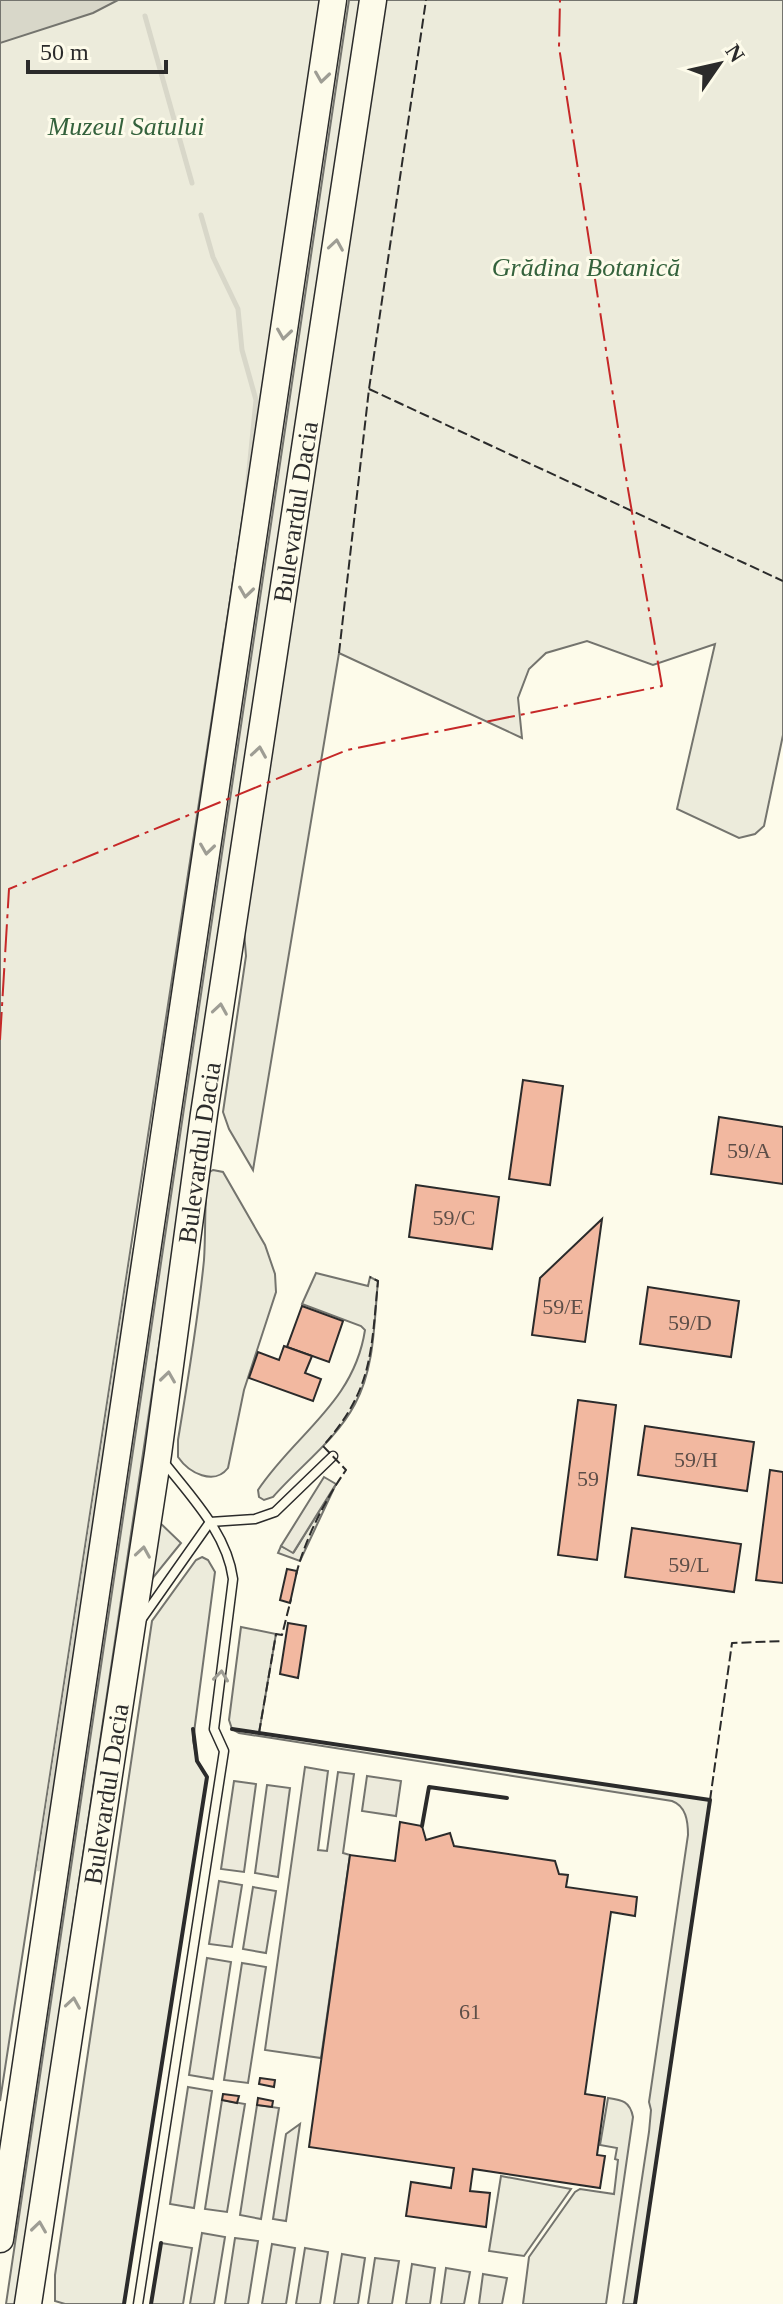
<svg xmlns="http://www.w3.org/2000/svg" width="783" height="2304" viewBox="0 0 783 2304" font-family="'Times New Roman',serif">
	<rect width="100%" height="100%" fill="#fdfbea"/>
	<g fill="#ecebdb" stroke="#74746e" stroke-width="2">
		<polygon points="0,0 322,0 0,2101"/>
		<polygon points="349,0 360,0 16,2304 6,2304"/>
		<polygon points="384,0 783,0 783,735 764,826 755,834 739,838 677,809 715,644 653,665 587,641 546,653 529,669 518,698 522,738 339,653 253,1170 229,1129 223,1112 246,956 244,931"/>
		<path d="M 213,1170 L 223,1172 L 265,1245 L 275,1274 L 276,1292 L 244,1390 L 228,1468 C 214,1486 189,1473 178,1457 L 178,1440 C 188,1380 198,1320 204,1260 C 206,1230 204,1202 208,1173 Z"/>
		<path d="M 316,1273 L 368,1286 L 370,1277 L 378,1281 C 374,1322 375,1367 355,1404 C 336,1440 300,1466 273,1497 L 264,1500 L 259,1497 L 258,1490 C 295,1434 354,1403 365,1330 L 361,1326 L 302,1304 Z"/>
		<polygon points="336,1484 300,1561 278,1553 281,1546 294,1552"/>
		<polygon points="156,1519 181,1543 152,1579"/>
		<polygon points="202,1557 208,1560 215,1572 193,1740 197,1761 207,1777 124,2304 65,2304 55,2301 55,2275 152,1621 196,1560"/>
		<path d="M 241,1627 L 276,1634 L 259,1733 L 710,1800 L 635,2304 L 623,2304 L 649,2132 L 651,2110 L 649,2102 L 688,1835 C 688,1821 686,1806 672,1801 L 239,1733 L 232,1729 L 229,1720 Z"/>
		<path d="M 608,2098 C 622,2100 630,2101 633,2117 L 606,2304 L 523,2304 L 529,2257 L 575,2192 L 580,2189 L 614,2194 L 618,2160 L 615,2159 L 617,2148 L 600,2145 Z"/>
		<polygon points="501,2176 571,2189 524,2256 489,2251"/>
	</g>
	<g fill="#eceadb" stroke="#74746e" stroke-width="2">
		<polygon points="324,1477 336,1484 293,1553 281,1546"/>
		<polygon points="305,1767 328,1771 318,1850 327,1851 338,1772 354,1774 343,1853 350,1855 321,2058 265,2050"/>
		<polygon points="367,1776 401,1781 396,1816 362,1811"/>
		<polygon points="234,1781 256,1784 244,1872 221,1869"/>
		<polygon points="267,1785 290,1788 278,1877 255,1873"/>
		<polygon points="219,1881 242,1885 232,1947 209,1944"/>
		<polygon points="253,1887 276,1891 266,1953 243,1949"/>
		<polygon points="207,1958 231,1962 213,2079 189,2075"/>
		<polygon points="242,1963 266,1967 248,2083 224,2080"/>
		<polygon points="188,2087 212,2091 194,2208 170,2204"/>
		<polygon points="222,2100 245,2104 227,2212 205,2209"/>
		<polygon points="257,2105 279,2108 261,2219 240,2215"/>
		<polygon points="300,2124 286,2221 273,2219 286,2134"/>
		<polygon points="202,2233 225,2237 214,2304 190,2304"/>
		<polygon points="235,2238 258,2241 248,2304 225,2304"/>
		<polygon points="161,2243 192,2248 183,2304 151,2304"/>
		<polygon points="272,2244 295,2248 286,2304 262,2304"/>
		<polygon points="305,2248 328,2252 320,2304 296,2304"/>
		<polygon points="342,2254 365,2258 358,2304 334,2304"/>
		<polygon points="375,2258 399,2261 392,2304 368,2304"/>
		<polygon points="412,2264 435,2268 430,2304 406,2304"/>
		<polygon points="446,2268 470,2272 464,2304 441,2304"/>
		<polygon points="483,2274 507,2278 502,2304 479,2304"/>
	</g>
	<polygon fill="#d8d7c9" stroke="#74746e" stroke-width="2" points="0,0 118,0 93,13 0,43"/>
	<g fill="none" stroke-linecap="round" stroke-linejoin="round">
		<g stroke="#d8d7c9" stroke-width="5">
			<polyline points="145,16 192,183"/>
			<polyline points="201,215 213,257 238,309 242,350 256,400 246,500"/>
			<polyline points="39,1869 134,1250"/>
		</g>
	</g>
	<g fill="#f2b8a0" stroke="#2b2b2b" stroke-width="2">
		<polygon points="523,1080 563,1086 550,1185 509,1179"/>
		<polygon points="719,1117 783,1127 783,1184 711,1174"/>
		<polygon points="416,1185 499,1197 492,1249 409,1237"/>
		<polygon points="602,1219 585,1342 532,1335 540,1278"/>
		<polygon points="648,1287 739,1301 731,1357 640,1344"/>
		<polygon points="302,1306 343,1321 329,1362 287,1347"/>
		<polygon points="284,1346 312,1356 305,1373 321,1379 313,1401 249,1378 258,1352 279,1360"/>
		<polygon points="578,1400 616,1405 597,1560 558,1555"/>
		<polygon points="645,1426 754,1442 747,1491 638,1475"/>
		<polygon points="770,1470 783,1472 783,1583 756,1580"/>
		<polygon points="632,1528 741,1544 734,1592 625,1577"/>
		<polygon points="287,1569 297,1571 290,1603 280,1600"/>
		<polygon points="288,1623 306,1626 298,1678 280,1674"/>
		<polygon points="400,1822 422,1826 426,1840 450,1833 454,1846 555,1861 559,1874 568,1875 566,1887 637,1897 635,1916 611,1912 585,2094 605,2097 597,2155 605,2156 600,2188 473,2169 470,2191 490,2193 486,2227 406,2216 411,2182 451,2188 454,2168 309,2147 350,1855 395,1861"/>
		<polygon points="260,2078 275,2080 274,2087 259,2084"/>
		<polygon points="223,2094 239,2096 237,2103 222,2100"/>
		<polygon points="258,2098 273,2101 272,2107 257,2105"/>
	</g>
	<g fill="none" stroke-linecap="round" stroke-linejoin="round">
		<defs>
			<g id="lane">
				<polyline points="210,1522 255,1519 275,1512 333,1456"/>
				<polyline points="141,1620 210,1522"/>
				<path d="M 138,2304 L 224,1751 L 214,1729 L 233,1579 C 227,1533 191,1497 163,1461"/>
			</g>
			<g id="primary">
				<polyline points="0,2239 333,0"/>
				<path id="s1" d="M 28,2304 L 158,1454 L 204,1114 L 373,0"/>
			</g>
		</defs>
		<use href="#lane" stroke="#2b2b2b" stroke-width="11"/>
		<use href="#primary" stroke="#2b2b2b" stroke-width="29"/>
		<use href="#lane" stroke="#fdfbea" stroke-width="8"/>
		<use href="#primary" stroke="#fdfbea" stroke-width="26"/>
		<g stroke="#2b2b2b" stroke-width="2" stroke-dasharray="10 4" stroke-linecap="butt">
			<polyline points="369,389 783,581"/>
			<polyline points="339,653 369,389 426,0"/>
			<path d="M 296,1575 C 305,1539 325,1500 346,1470 L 323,1446 C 373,1389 371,1353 378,1281 L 370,1277"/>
			<polyline points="259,1733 276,1634 282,1635 291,1599"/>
			<polyline points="710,1800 732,1643 783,1641"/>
		</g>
		<g stroke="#2b2b2b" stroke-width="4">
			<polyline points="232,1729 710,1800 635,2304"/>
			<polyline points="422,1826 429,1787 507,1798"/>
			<polyline points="124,2304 207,1777 197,1761 193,1729"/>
			<polyline points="151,2304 161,2243"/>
		</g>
		<polyline stroke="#c62828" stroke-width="2" stroke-dasharray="28 6 4 6" stroke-linecap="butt" points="0,1040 9,889 347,750 662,686 624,466 559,47 560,0"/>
	</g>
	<defs><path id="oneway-chevron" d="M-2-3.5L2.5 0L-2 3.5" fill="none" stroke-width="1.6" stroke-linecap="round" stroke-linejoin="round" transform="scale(2)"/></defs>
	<g stroke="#9e9d94">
		<use href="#oneway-chevron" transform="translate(322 77) rotate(98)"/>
		<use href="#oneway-chevron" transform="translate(336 245) rotate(-81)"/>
		<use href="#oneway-chevron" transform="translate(284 334) rotate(98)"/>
		<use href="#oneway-chevron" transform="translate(246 592) rotate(98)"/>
		<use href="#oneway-chevron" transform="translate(259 752) rotate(-81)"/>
		<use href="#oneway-chevron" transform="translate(207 849) rotate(98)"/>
		<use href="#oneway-chevron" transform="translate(220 1009) rotate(-81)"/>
		<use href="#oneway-chevron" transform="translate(168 1377) rotate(-82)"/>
		<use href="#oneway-chevron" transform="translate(143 1552) rotate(-81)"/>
		<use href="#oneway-chevron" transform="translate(221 1676) rotate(-83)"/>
		<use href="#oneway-chevron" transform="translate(73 2003) rotate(-81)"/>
		<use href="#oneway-chevron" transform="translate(39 2227) rotate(-82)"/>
	</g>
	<g text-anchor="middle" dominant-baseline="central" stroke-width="6" stroke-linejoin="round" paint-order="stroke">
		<g font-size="22" fill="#5d4e48">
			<text x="749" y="1150">59/A</text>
			<text x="454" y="1217">59/C</text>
			<text x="563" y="1306">59/E</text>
			<text x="690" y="1322">59/D</text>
			<text x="696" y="1459">59/H</text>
			<text x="588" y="1478">59</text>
			<text x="689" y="1564">59/L</text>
			<text x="470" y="2011">61</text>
		</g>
		<g font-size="26" font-style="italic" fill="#34623c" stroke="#fdfbea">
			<text x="126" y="126">Muzeul Satului</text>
			<text x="586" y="267">Grădina Botanică</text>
		</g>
		<g font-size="26" fill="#2b2b2b" stroke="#fdfbea">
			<text stroke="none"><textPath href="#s1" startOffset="1812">Bulevardul Dacia</textPath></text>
			<text stroke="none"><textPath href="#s1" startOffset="1164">Bulevardul Dacia</textPath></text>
			<text stroke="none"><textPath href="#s1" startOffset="516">Bulevardul Dacia</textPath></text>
		</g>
	</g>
	<g transform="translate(719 64) rotate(56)" stroke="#fdfbea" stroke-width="6" paint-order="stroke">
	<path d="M0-6L14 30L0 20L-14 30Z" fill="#2b2b2b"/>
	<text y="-12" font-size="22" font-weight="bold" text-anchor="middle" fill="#2b2b2b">N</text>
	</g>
	<path d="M28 60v12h138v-12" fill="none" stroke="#2b2b2b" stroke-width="4"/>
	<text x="40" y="60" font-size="24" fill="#2b2b2b" stroke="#fdfbea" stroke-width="6" paint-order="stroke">50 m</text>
</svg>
